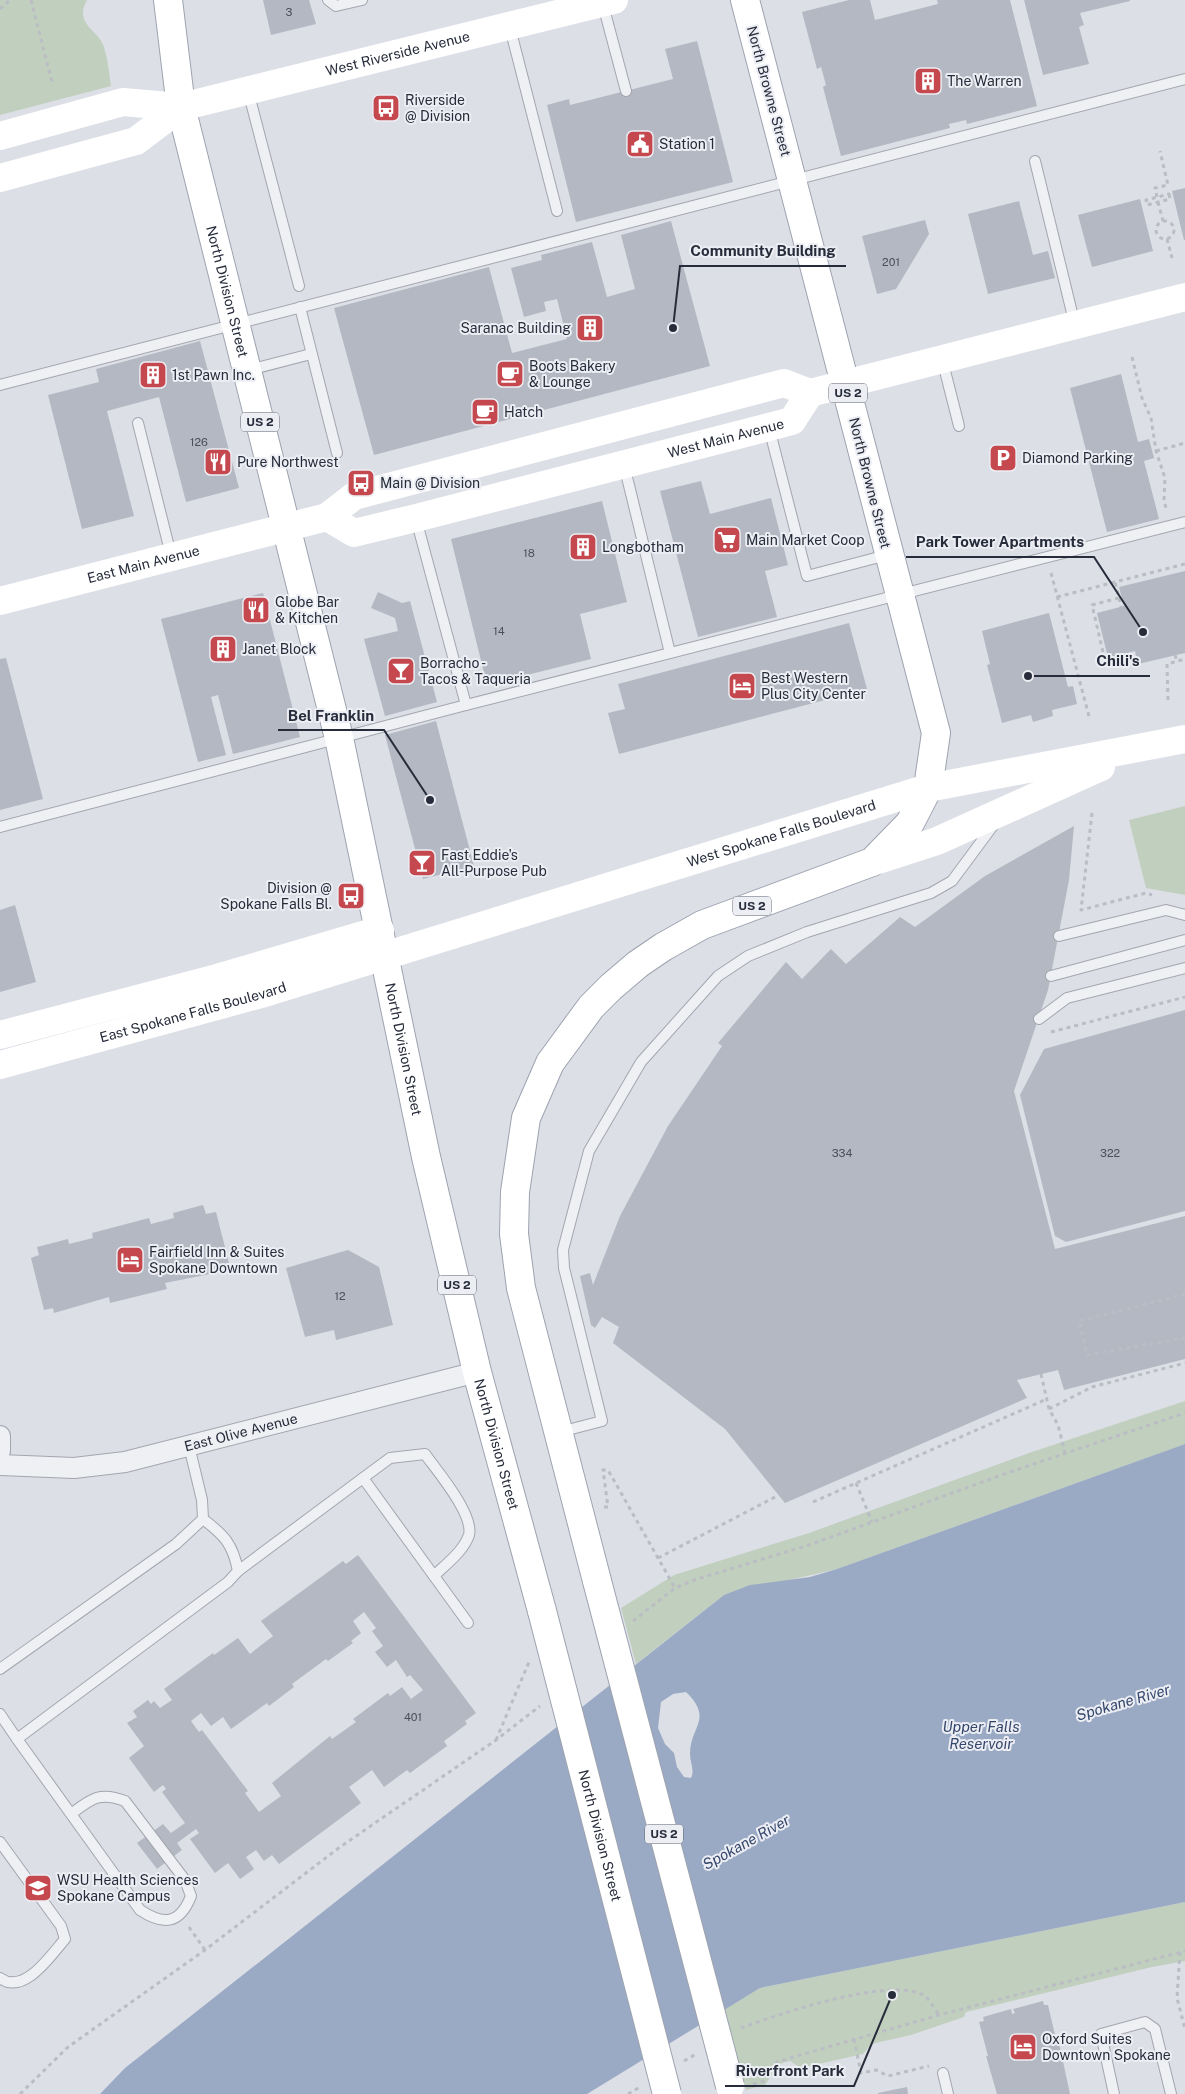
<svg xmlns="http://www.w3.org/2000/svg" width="1185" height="2094" viewBox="0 0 1185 2094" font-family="'Public Sans',sans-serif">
	<rect width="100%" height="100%" fill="#dddfe6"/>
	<g fill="#c1cfbe">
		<path d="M 0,0 L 87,0 C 73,24 99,30 104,47 C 108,60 109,73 111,86 L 0,115 Z"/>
		<polygon points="1185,806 1185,895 1146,888 1129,820"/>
		<polygon points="1185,1401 1185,1444 837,1569 724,1595 636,1664 621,1608 674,1575 809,1533 1029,1453"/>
		<polygon points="1185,1902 1185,1961 1152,1967 966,2012 964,2017 911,2035 871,2044 863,2054 801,2068 790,2061 779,2064 765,2085 746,2090 725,2009 760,1988"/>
	</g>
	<path fill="#9aaac4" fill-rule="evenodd" d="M 1185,1444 L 1185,1902 L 760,1988 L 587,2094 L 100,2094 L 125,2068 L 724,1595 L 750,1585 L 810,1577 L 837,1569 ZM 686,1692 C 714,1719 690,1726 690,1754 C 690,1763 695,1770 691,1778 L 684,1777 L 677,1767 L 674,1753 L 665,1744 L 658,1728 L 661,1702 L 673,1694 Z"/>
	<g fill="#b4b8c2" fill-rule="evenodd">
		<polygon points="263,0 309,0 316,24 271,35"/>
		<polygon points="849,0 870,0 875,20 938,4 937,0 1010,0 1037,106 967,124 966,120 949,124 950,128 841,156 823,87 826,85 821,67 817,69 802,12"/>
		<polygon points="1024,0 1130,0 1130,1 1080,13 1084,25 1079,27 1089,64 1043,75"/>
		<polygon points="697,41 733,182 576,222 547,105 569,99 570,105 673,79 665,49"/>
		<polygon points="1185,188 1185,240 1184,240 1172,191"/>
		<polygon points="1140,199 1153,251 1092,267 1078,215"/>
		<polygon points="1019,201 1033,255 1048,251 1055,278 988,294 968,214"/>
		<polygon points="925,220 929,234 896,289 877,294 862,236"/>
		<polygon points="671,221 710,366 374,455 334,308 489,267 512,353 567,339 557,299 544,302 546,311 524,317 511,268 542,260 541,255 592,242 607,297 635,289 621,235"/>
		<polygon points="200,341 239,488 186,502 159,397 107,411 134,516 82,529 48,395 99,382 96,369"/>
		<polygon points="1121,374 1138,442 1149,439 1154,458 1144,461 1159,519 1107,532 1070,388"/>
		<polygon points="701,481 710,514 771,498 788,565 765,571 777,617 698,637 660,491"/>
		<polygon points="602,501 627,602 580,614 591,659 487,685 451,539"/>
		<polygon points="1185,571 1185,653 1138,664 1135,651 1108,658 1097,613 1124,606 1119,587"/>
		<polygon points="378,592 402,603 410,601 437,702 385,716 364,639 398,631 395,618 371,608"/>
		<polygon points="263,593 300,737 233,754 218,695 211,697 226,755 198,762 161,619"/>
		<polygon points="1049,613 1068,687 1073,686 1077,704 1052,710 1053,716 1033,722 1031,715 1002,723 987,665 990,664 982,631"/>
		<polygon points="849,623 867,689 619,754 608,713 625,709 618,684"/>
		<polygon points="6,658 43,799 0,810 0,659"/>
		<polygon points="436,721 474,866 423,879 385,735"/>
		<polygon points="1074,826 1069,880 1048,990 1014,1091 1055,1249 1185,1216 1185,1359 1064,1390 1058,1370 1017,1380 1027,1398 785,1503 725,1429 613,1343 619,1327 602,1317 595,1328 591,1325 580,1276 590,1273 593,1285 620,1216 668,1126 722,1046 718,1043 786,962 802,979 831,949 846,964 900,917 915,927 985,876"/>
		<polygon points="15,905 36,982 0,992 0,910"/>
		<polygon points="1185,1010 1185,1211 1066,1242 1055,1236 1020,1095 1044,1049"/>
		<polygon points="203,1205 206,1214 216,1212 229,1263 218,1266 220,1272 165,1283 167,1289 110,1303 109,1297 54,1313 53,1308 44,1310 31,1258 39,1255 37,1247 68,1239 69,1244 93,1238 92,1233 149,1218 151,1224 174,1218 173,1213"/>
		<polygon points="348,1250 379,1267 393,1325 336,1340 334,1330 305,1337 286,1268"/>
		<path d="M 358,1555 L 476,1713 L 465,1721 L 467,1724 L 444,1741 L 447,1746 L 410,1773 L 407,1770 L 384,1787 L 372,1770 L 349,1787 L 361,1803 L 279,1864 L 272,1855 L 264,1861 L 256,1850 L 246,1857 L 254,1869 L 240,1879 L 228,1863 L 215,1873 L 190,1839 L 199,1833 L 196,1829 L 177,1843 L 182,1850 L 157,1869 L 137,1843 L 163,1824 L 171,1833 L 185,1823 L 162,1792 L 166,1789 L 163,1785 L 154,1792 L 129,1758 L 144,1746 L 127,1723 L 137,1717 L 133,1711 L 148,1700 L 151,1704 L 154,1701 L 160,1708 L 172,1700 L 164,1689 L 213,1653 L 214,1655 L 238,1638 L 250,1654 L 273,1636 L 261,1621 L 343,1561 L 346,1564 ZM 364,1612 L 376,1628 L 372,1631 L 383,1646 L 375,1652 L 387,1667 L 396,1660 L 407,1677 L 410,1675 L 423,1690 L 411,1699 L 402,1687 L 390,1696 L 388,1693 L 353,1719 L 356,1722 L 332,1739 L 330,1736 L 272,1783 L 281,1796 L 259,1812 L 245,1793 L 248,1791 L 202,1730 L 199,1732 L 191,1721 L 201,1713 L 211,1726 L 223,1717 L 231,1729 L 267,1703 L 269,1706 L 294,1687 L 292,1684 L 326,1659 L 328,1661 L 353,1643 L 351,1641 L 361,1633 L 353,1621 Z"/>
		<polygon points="1043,2001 1044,2005 1048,2005 1056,2039 1058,2038 1070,2094 997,2094 986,2056 988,2056 979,2022 984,2021 983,2017 1011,2009 1012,2014 1015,2013 1013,2009"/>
		<polygon points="907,2087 908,2094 878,2094 878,2093"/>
	</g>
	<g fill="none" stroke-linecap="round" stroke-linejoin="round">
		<defs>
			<g id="lane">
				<polyline points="328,0 336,6 362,0"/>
				<polyline points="603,5 626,91"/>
				<polyline points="510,28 557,211"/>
				<polyline points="248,91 299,286"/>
				<polyline points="1035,161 1075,325"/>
				<polyline points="300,307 337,453"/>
				<polyline points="942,359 959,426"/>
				<polyline points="249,370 311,354"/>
				<polyline points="0,385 1185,79"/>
				<polyline points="138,423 171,555"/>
				<polyline points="769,428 807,576 887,555"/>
				<polyline points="624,465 670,653"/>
				<polyline points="416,519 466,705"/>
				<polyline points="0,827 466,705 1185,522"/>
				<polyline points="1059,936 1166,910 1185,915"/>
				<polyline points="1051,976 1185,940"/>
				<polyline points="1039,1019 1067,998 1185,968"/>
				<polyline points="560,1432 602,1421 564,1268 563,1250 589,1151 641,1062 718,976 748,956 807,932 931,893 952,881 995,823"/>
				<path d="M 363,1478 L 390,1458 L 425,1454 C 437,1471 474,1514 469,1535 C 463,1552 446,1564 434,1576"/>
				<polyline points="238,1571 363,1478 468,1623"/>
				<polyline points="0,1669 176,1544 203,1519 202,1500 189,1446"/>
				<path d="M 0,1714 L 17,1739 L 228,1582 L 238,1571 C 233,1544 224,1535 203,1519"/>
				<path d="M 17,1739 L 140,1910 C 164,1926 180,1924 191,1896 L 185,1880 L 125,1801 C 100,1791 91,1799 71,1814"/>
				<path d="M 0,1842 L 61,1926 L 65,1939 C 51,1955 24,1996 0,1978"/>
				<polyline points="943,2073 948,2094"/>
				<polyline points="1114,2094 1101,2034 1145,2022 1155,2029 1171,2094"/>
			</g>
			<g id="street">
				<polyline points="0,1436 0,1451"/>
				<path id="s1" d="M 0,1465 L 74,1468 L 125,1462 L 477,1372"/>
			</g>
			<g id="primary">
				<path id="s6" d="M 168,0 L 181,107 L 339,738 L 426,1157 L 477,1372 L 542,1611"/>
				<polyline points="597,1581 521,1288 514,1234 515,1192 526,1118 550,1063 591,1007 611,987 638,964 663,947 702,925 872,862 910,823 928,788 936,733 745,0"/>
			</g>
		</defs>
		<use href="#lane" stroke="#a3a6af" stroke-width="12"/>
		<use href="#street" stroke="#a3a6af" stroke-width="22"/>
		<use href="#primary" stroke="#9da3b0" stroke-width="30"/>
		<g stroke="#bbbdc4" stroke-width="3" stroke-dasharray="4 4" stroke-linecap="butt">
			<polyline points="31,0 52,82"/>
			<polyline points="0,9 10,0"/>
			<polygon points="1169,194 1170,199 1147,205 1146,200"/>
			<polyline points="1157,197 1155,188 1168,185 1160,151"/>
			<polyline points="1158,202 1163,221"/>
			<circle cx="1165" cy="230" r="9"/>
			<polyline points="1167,239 1172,258"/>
			<polyline points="1132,357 1142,398 1151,418 1156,451 1165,478 1164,499 1166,509"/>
			<polyline points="1156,451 1185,443"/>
			<polyline points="1051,573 1090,720"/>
			<polyline points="1057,597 1185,564"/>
			<polyline points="1119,598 1121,607"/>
			<polyline points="1103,652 1092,605 1119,598 1115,582"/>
			<polyline points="1175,655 1177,661"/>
			<polyline points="1168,700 1167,664 1185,659"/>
			<polyline points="1092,813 1081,910 1146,893 1152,895"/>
			<polyline points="1051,1032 1185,997"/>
			<polyline points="1185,1294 1079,1321 1087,1355 1185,1338"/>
			<polyline points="1041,1374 1049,1409 1058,1425 1065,1453"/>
			<polyline points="1049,1409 1092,1387 1185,1363"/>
			<polyline points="856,1483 872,1522"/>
			<polyline points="813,1502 1047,1399"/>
			<polyline points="604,1507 608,1507 603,1470 608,1470 675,1588"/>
			<polyline points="658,1558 779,1495"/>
			<polyline points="633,1621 675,1588 694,1580 809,1545 1010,1472 1185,1413"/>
			<polyline points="496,1740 529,1662"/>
			<polyline points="189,1927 205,1950"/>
			<polyline points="1180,1952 1177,1998 1185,2029"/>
			<path d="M 741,2028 C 776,2015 892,1975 925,1996 C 930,2000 935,2010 939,2015"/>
			<polyline points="854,2039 861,2073 876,2070 888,2076 929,2066"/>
			<polyline points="684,2061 696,2054"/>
			<polyline points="753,2084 764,2081 777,2062 790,2058 939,2015 1185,1951"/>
			<polyline points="20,2094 68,2047 205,1950 340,1847 496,1740 540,1706"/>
			<polyline points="628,2094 640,2087"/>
		</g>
		<use href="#lane" stroke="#eff0f4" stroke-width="10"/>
		<use href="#street" stroke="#eff0f4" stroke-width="20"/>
		<g stroke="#fff" stroke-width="28">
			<path id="s2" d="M 0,136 L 123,102 L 181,107 L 614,0"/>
			<polyline points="0,178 136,141 181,107"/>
			<path id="s3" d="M 327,517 L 354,533 L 416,518 L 792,421 L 810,393 L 1185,297"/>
			<path id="s4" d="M 0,601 L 327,517 L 354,496 L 784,383 L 810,393"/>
			<polyline points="872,862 937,841 1101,767"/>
			<polyline points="0,1035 217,978 380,930"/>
			<path id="s5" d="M 0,1065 L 261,994 L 928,788 L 1185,739"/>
		</g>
		<use href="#primary" stroke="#fff" stroke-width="28"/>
		<defs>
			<g id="primary-bridge">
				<polyline points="597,1581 730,2086"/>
				<path id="s7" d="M 542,1611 L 667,2094"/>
			</g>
		</defs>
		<use href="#primary-bridge" stroke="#9da3b0" stroke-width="30" stroke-linecap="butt"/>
		<use href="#primary-bridge" stroke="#fff" stroke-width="28"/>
	</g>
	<defs>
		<symbol id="building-square" viewBox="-11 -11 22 22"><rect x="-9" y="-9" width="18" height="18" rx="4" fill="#c4484e" stroke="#eceef4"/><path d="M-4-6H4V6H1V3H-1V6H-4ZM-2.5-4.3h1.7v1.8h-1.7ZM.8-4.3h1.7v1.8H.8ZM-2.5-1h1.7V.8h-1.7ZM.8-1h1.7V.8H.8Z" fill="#fff"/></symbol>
		<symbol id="bus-square" viewBox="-11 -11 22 22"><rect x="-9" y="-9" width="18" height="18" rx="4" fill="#c4484e" stroke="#eceef4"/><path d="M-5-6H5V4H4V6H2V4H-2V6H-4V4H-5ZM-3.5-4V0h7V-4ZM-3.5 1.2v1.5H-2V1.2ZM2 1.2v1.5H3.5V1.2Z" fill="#fff"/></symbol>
		<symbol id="civic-square" viewBox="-11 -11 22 22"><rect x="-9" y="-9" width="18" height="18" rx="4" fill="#c4484e" stroke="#eceef4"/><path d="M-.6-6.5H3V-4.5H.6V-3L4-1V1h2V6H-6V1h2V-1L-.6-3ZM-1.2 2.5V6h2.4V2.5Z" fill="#fff"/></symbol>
		<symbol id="cafe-square" viewBox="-11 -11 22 22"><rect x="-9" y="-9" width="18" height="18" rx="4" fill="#c4484e" stroke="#eceef4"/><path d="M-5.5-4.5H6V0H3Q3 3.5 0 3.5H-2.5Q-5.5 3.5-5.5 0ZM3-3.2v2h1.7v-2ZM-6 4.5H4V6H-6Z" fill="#fff"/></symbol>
		<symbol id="parking-square" viewBox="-11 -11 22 22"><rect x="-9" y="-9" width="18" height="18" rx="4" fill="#c4484e" stroke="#eceef4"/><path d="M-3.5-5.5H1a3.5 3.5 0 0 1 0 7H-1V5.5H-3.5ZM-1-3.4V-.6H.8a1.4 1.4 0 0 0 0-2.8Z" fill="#fff"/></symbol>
		<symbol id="restaurant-square" viewBox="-11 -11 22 22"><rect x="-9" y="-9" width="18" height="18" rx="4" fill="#c4484e" stroke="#eceef4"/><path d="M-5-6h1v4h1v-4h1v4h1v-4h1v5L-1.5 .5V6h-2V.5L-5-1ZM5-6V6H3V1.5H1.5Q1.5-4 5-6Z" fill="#fff"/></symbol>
		<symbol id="supermarket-square" viewBox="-11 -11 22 22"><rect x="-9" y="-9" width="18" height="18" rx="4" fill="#c4484e" stroke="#eceef4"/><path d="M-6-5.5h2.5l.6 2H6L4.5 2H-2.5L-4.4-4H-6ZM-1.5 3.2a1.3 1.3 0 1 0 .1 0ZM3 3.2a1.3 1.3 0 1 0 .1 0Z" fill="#fff"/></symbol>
		<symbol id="bar-square" viewBox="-11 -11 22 22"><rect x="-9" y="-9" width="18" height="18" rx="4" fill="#c4484e" stroke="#eceef4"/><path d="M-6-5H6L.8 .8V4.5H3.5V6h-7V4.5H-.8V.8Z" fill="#fff"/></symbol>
		<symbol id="hotel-square" viewBox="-11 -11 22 22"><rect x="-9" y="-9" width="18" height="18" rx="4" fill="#c4484e" stroke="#eceef4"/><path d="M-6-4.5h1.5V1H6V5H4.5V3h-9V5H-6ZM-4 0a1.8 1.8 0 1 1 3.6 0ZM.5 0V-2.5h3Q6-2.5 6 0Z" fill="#fff"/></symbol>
		<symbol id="university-square" viewBox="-11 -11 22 22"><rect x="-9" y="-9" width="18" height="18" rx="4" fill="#c4484e" stroke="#eceef4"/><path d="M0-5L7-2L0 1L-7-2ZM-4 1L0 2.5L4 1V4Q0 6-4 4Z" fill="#fff"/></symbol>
	</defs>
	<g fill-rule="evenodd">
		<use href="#building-square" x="912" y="65" width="32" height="32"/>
		<use href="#bus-square" x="370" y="92" width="32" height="32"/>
		<use href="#civic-square" x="624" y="128" width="32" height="32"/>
		<use href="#building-square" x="574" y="312" width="32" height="32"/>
		<use href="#cafe-square" x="494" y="358" width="32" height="32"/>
		<use href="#building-square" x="137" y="359" width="32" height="32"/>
		<use href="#cafe-square" x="469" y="396" width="32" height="32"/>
		<use href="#parking-square" x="987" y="442" width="32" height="32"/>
		<use href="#restaurant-square" x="202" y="446" width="32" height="32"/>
		<use href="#bus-square" x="345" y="467" width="32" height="32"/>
		<use href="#supermarket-square" x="711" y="524" width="32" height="32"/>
		<use href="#building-square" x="567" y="531" width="32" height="32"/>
		<use href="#restaurant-square" x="240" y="594" width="32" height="32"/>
		<use href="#building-square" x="207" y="633" width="32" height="32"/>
		<use href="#bar-square" x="385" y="655" width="32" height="32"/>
		<use href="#hotel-square" x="726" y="670" width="32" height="32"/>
		<use href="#bar-square" x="406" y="847" width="32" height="32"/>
		<use href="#bus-square" x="335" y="880" width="32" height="32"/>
		<use href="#hotel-square" x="114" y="1244" width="32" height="32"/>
		<use href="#university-square" x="22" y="1872" width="32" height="32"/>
		<use href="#hotel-square" x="1007" y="2031" width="32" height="32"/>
	</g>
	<g text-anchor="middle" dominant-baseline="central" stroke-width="4" stroke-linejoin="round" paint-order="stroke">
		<g font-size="11" fill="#4a4f5d">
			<text x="289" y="12">3</text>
			<text x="891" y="262">201</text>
			<text x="199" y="442">126</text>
			<text x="529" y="553">18</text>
			<text x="499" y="631">14</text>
			<text x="842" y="1153">334</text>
			<text x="1110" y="1153">322</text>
			<text x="340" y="1296">12</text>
			<text x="413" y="1717">401</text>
		</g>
		<g fill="#eceef4" stroke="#626672" stroke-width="1">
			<rect x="829" y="383.5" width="38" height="19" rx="4"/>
			<rect x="241" y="412.5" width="38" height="19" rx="4"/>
			<rect x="733" y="896.5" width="38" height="19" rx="4"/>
			<rect x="438" y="1275.5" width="38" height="19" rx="4"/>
			<rect x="645" y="1824.5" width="38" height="19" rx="4"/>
		</g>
		<g font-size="12" font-weight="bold" fill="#272c3b">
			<text x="848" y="393">US 2</text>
			<text x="260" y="422">US 2</text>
			<text x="752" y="906">US 2</text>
			<text x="457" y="1285">US 2</text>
			<text x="664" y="1834">US 2</text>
		</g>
		<g font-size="14" fill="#272c3b" stroke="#eceef4">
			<text stroke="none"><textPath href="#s2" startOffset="409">West Riverside Avenue</textPath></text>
			<text transform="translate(769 91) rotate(75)">North Browne Street</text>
			<text stroke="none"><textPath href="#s6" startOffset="298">North Division Street</textPath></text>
			<text stroke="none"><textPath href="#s3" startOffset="415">West Main Avenue</textPath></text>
			<text transform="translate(870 483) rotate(76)">North Browne Street</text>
			<text stroke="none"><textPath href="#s4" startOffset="148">East Main Avenue</textPath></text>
			<text stroke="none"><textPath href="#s5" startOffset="815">West Spokane Falls Boulevard</textPath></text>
			<text stroke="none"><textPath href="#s5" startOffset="200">East Spokane Falls Boulevard</textPath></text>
			<text stroke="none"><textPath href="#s6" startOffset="1076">North Division Street</textPath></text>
			<text stroke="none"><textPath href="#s1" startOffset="245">East Olive Avenue</textPath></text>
			<text stroke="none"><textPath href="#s6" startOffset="1482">North Division Street</textPath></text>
			<text stroke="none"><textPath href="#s7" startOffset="232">North Division Street</textPath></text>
		</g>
		<g font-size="14" fill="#272c3b" stroke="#eceef4" text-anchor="start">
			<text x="947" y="81">The Warren</text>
			<text x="405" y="100">Riverside<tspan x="405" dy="16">@ Division</tspan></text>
			<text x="659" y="144">Station 1</text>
			<text x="571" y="328" text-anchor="end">Saranac Building</text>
			<text x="529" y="366">Boots Bakery<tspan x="529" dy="16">&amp; Lounge</tspan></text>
			<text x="172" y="375">1st Pawn Inc.</text>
			<text x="504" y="412">Hatch</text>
			<text x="1022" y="458">Diamond Parking</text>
			<text x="237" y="462">Pure Northwest</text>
			<text x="380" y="483">Main @ Division</text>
			<text x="746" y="540">Main Market Coop</text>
			<text x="602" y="547">Longbotham</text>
			<text x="275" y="602">Globe Bar<tspan x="275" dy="16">&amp; Kitchen</tspan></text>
			<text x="242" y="649">Janet Block</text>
			<text x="420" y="663">Borracho -<tspan x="420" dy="16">Tacos &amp; Taqueria</tspan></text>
			<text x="761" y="678">Best Western<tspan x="761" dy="16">Plus City Center</tspan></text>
			<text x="441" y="855">Fast Eddie's<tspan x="441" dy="16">All-Purpose Pub</tspan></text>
			<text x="332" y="888" text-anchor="end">Division @<tspan x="332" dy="16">Spokane Falls Bl.</tspan></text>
			<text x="149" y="1252">Fairfield Inn &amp; Suites<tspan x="149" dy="16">Spokane Downtown</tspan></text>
			<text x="57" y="1880">WSU Health Sciences<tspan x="57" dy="16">Spokane Campus</tspan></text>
			<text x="1042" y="2039">Oxford Suites<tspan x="1042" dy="16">Downtown Spokane</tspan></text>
		</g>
		<g font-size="15" font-style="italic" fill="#35476c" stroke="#eceef4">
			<text transform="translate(1123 1702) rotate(-16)">Spokane River</text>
			<text x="981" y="1726">Upper Falls<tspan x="981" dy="17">Reservoir</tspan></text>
			<text transform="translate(746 1842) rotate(-29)">Spokane River</text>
		</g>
	</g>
	<path fill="none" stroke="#272c3b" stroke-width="2" d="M673 328L680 266H846M1143 632L1094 557H906M1028 676L1087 676H1150M430 800L384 730H278M892 1995L854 2086H725"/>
	<g fill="#272c3b" stroke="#eceef4" stroke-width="2">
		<circle cx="673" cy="328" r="5"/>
		<circle cx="1143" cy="632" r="5"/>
		<circle cx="1028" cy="676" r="5"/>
		<circle cx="430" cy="800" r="5"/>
		<circle cx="892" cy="1995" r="5"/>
	</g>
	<g font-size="15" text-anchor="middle" font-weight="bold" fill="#272c3b" stroke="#eceef4" stroke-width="4" stroke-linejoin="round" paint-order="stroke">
		<text x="763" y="256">Community Building</text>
		<text x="1000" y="547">Park Tower Apartments</text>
		<text x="1118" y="666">Chili's</text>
		<text x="331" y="721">Bel Franklin</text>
		<text x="790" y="2076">Riverfront Park</text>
	</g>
</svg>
